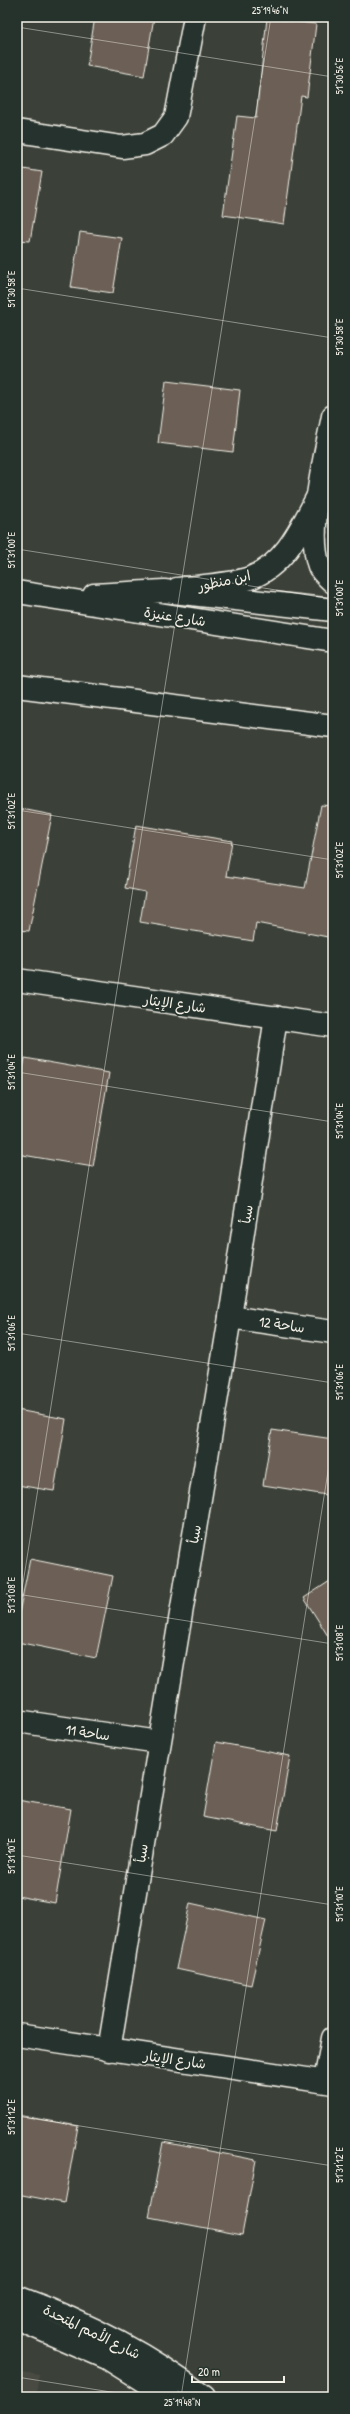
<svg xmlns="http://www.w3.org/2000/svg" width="350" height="2414" viewBox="0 0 350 2414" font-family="'Patrick Hand','Playpen Sans Arabic',sans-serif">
	<rect width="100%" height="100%" fill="#3b4139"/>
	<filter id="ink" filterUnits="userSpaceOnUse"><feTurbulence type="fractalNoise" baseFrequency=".025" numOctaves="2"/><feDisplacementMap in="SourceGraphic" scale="8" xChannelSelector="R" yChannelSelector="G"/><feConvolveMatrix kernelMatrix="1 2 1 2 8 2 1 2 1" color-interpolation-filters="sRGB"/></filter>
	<g filter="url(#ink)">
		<polygon fill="#4a4b42" points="17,2371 39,2375 35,2397 17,2397"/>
		<g fill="#6c6156" stroke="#f4f1e8">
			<polygon points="95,17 154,17 144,76 87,66"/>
			<polygon points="267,18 316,24 307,97 301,96 284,224 223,215 237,116 256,118"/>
			<polygon points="17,168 42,172 30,241 17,240"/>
			<polygon points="80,232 122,238 113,293 71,287"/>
			<polygon points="166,381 240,390 233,452 158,443"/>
			<polygon points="321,805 333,806 333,938 256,923 253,941 140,922 145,892 125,888 136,825 232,841 226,876 305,888"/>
			<polygon points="17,808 52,815 29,931 17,930"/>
			<polygon points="25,1058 109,1073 93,1167 17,1154 17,1103"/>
			<polygon points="17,1410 66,1419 54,1491 17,1485"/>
			<polygon points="272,1430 333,1439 333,1496 263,1485"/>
			<polygon points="30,1559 113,1576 96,1658 17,1642 17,1623"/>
			<polygon points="333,1579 333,1644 304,1598"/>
			<polygon points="216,1742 290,1756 277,1831 203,1817"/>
			<polygon points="17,1800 71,1809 55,1903 17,1896"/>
			<polygon points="190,1903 266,1920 251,1985 176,1969"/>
			<polygon points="17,2115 78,2126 64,2203 17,2194"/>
			<polygon points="163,2142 256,2160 242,2235 149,2217"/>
		</g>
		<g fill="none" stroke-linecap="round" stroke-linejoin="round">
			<defs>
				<g id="street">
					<polyline points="17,131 122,147 145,144 163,135 176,117 195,17"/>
					<path d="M 333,416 C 326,453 306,531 319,566 C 321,572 329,578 333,582"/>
					<path d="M 177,589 C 198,586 231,585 250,578 C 285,565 301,528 317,498"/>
					<polyline points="17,980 333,1026"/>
					<polyline points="230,1317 333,1332"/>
					<polyline points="17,1721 159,1742"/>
					<polyline points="17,2035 333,2083"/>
					<polyline points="109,2050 230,1317 276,1017"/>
					<polyline points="325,2081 333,2038"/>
				</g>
				<g id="secondary">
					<path d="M 17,2297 C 85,2322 147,2353 204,2397"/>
					<polyline points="17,2319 107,2358 169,2397"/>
				</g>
				<g id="highway">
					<polyline points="17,592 333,641"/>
					<polyline points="94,595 164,591 333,610"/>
					<polyline points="17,686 333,726"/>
				</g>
			</defs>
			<use href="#street" stroke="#f4f1e8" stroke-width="25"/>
			<use href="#secondary" stroke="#f4f1e8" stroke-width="25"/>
			<use href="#highway" stroke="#f4f1e8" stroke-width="25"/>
			<use href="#street" stroke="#26332d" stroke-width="22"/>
			<use href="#secondary" stroke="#26332d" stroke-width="22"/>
			<use href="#highway" stroke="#26332d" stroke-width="22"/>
		</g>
	</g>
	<path fill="none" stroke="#f4f1e8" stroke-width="1" stroke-opacity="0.45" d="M 17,27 L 333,77M 17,288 L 333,338M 17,549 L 333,599M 17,810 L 333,860M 17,1072 L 333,1122M 17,1333 L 333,1383M 17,1594 L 333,1644M 17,1621 L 271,17M 17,1855 L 333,1905M 17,2116 L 333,2166M 17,2377 L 142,2397M 181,2397 L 333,1440"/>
	<g text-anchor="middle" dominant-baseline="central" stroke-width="3.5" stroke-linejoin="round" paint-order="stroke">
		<g font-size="14" fill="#f4f1e8" stroke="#26332d">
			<text transform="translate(224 580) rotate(-12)">ابن منظور</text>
			<text transform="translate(175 616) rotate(9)">شارع عنيزة</text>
			<text transform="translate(175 1003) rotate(8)">شارع الإيثار</text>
			<text transform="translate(246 1214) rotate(-81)">سبأ</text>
			<text transform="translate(282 1324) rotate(8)">ساحة 12</text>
			<text transform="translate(194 1534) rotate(-80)">سبأ</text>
			<text transform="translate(88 1732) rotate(8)">ساحة 11</text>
			<text transform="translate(141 1853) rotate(-81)">سبأ</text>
			<text transform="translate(175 2059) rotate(8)">شارع الإيثار</text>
			<text transform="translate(92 2331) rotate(26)">شارع الأمم المتحدة</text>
		</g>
	</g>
	<rect width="350" height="2414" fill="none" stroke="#26332d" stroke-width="44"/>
	<path d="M192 2376v6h92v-6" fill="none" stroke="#f4f1e8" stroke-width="2"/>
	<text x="198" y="2376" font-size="12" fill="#f4f1e8" stroke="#26332d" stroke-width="3" paint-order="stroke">20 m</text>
	<rect x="22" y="22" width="306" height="2370" fill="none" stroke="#f4f1e8" stroke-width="1.5"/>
	<g font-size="10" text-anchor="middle" fill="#f4f1e8">
		<text x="270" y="14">25°19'46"N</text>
		<text transform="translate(339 76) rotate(-90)" y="4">51°30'56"E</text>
		<text transform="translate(11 289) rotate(-90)" y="4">51°30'58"E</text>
		<text transform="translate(339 337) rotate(-90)" y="4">51°30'58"E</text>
		<text transform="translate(11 550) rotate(-90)" y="4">51°31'00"E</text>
		<text transform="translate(339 598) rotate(-90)" y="4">51°31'00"E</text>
		<text transform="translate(11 811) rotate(-90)" y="4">51°31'02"E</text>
		<text transform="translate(339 860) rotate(-90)" y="4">51°31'02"E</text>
		<text transform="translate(11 1072) rotate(-90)" y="4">51°31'04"E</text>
		<text transform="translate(339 1121) rotate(-90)" y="4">51°31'04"E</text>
		<text transform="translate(11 1333) rotate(-90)" y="4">51°31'06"E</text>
		<text transform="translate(339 1382) rotate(-90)" y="4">51°31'06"E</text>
		<text transform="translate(11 1595) rotate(-90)" y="4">51°31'08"E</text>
		<text transform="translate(339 1643) rotate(-90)" y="4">51°31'08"E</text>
		<text transform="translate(11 1856) rotate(-90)" y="4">51°31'10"E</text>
		<text transform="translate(339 1904) rotate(-90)" y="4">51°31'10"E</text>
		<text transform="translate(11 2117) rotate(-90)" y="4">51°31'12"E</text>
		<text transform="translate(339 2165) rotate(-90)" y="4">51°31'12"E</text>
		<text x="182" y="2406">25°19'48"N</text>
	</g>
</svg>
